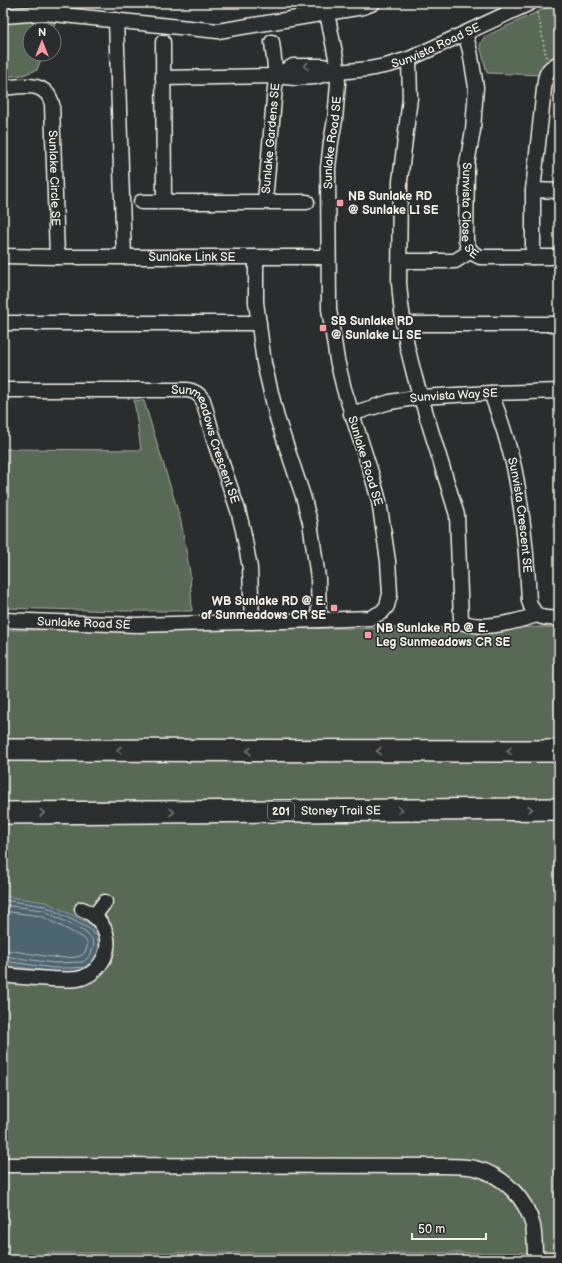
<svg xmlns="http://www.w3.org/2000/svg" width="562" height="1263" viewBox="0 0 562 1263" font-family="'Balsamiq Sans',sans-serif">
	<rect width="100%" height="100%" fill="#2a2d2e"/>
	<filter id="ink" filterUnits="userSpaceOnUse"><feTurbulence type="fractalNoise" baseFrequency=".025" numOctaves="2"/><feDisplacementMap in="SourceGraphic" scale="8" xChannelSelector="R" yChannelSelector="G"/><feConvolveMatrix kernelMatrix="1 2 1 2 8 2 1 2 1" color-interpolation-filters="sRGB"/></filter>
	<g filter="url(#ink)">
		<g fill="#596b55" stroke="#a6ae9e">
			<polygon points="556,3 559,3 559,59 542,75 487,73 480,45 484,37"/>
			<polygon points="37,19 56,20 52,30 30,30 30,54 43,54 37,70 23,75 3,77 3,22"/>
			<polygon points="134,400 144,401 181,521 190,573 192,611 124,611 3,608 3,449 141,450"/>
			<polygon points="559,627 559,1253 48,1253 48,1260 3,1260 3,630"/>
		</g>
		<polygon fill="#4d6571" stroke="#909da1" points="3,896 46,902 90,924 101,934 104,945 98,961 87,971 54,972 3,965"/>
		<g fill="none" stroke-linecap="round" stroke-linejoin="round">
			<g stroke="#b1b9b8" stroke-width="1">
				<polyline points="3,900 45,906 88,928 97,936 99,945"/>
				<polyline points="3,905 43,910 85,932 92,939 94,945 90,956 83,962 54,963 3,956"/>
				<path d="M 3,911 L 41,916 L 82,937 C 87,941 89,943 86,950 C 85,953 83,955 80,956 C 60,962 25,951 3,950"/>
				<polyline points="3,961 54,968 72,968 85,967 93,961"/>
			</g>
			<defs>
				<g id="minor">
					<polyline points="3,16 44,13 218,31 363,7 373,3"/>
					<polyline points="116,20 124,257"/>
					<path id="s1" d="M 465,33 L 470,51 L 476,87 L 473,130 L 467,164 L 466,240 C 468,249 472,254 480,257 L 559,257"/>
					<polyline points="163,42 164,201"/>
					<path d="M 409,59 L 410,98 L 400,181 L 399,283 L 401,305 L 407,346 L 415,378 L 457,515 L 461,620 L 464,623 C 486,630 515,622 537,615"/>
					<polyline points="276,76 293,66 323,66 337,72"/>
					<path id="s2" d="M 163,78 L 276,76 L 295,78 L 315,77 L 337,72 L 369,69 L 389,65 L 409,59 L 530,3"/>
					<path id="s3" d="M 3,88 C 22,86 46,80 52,104 L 57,257 L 3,256"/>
					<polyline points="533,190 559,191"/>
					<path id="s4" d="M 265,201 L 276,76 L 272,42"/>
					<polyline points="141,202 307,202"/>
					<path id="s5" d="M 57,257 L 328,257"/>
					<polyline points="256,257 256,302 264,363 277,418 303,496 310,522 318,578 319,620"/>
					<path d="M 533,257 L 533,190 L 545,80 C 547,70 551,67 559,63"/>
					<polyline points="400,261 455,261 471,251"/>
					<polyline points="3,323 259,323"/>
					<polyline points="403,324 559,324"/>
					<path id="s6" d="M 3,390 L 187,390 C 195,391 199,394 203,400 L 215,443 L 238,510 L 243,530 L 250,568 L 252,622"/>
					<path id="s7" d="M 491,393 C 500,417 508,442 514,467 C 523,511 527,556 529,601 C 534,618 543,619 559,618"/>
					<path id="s8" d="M 351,414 L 390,402 L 421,397 L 491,393 L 559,391"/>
					<path id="s9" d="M 3,620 L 137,625 L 319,620 L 370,618 L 382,612 L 387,606 L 390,594 L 388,561 L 379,501 L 373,479 L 344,389 L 337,360 L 329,309 L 328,168 L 331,142 L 335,120 L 338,83 L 336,58 L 325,3"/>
					<polyline points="94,916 105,902"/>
					<path d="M 3,975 C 19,977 36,978 53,979 C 61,979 69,980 77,979 C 96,976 110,956 107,938 C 105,924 94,914 82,909"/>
					<path d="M 3,1165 L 442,1166 C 453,1166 464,1166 475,1168 C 503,1175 526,1198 533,1226 C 535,1237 535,1249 535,1260"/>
					<polyline points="535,1259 559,1259"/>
				</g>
				<g id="highway">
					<polyline points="3,750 559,751"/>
					<path id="s10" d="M 3,813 L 559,809"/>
				</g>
			</defs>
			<use href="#minor" stroke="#f4f1e8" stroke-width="17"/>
			<use href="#highway" stroke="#f4f1e8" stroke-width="24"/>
			<polyline stroke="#f4f1e8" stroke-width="2" stroke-dasharray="1 3" stroke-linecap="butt" points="537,13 540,23 546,57"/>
			<use href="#minor" stroke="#2a2d2e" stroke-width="14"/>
			<use href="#highway" stroke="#2a2d2e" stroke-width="21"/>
		</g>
		<defs><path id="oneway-chevron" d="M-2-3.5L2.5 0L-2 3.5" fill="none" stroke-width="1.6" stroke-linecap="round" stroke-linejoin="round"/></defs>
		<g stroke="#71726f">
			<use href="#oneway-chevron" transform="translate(306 66) rotate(178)"/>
			<use href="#oneway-chevron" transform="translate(119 750) rotate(-180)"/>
			<use href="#oneway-chevron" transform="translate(249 751) rotate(-180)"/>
			<use href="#oneway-chevron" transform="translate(379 751) rotate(-180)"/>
			<use href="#oneway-chevron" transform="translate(509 751) rotate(-180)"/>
			<use href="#oneway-chevron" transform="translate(530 809)"/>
			<use href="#oneway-chevron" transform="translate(400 810)"/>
			<use href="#oneway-chevron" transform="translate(172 812)"/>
			<use href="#oneway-chevron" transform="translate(42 813)"/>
		</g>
	</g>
	<g fill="#ff9aa2" stroke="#2a2d2e" stroke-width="1.5">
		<rect x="336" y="199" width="8" height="8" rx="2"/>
		<rect x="319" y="324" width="8" height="8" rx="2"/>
		<rect x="330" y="604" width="8" height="8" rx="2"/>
		<rect x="364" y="631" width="8" height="8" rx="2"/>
	</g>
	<g text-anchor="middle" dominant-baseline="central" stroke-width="3" stroke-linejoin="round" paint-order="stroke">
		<rect fill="#2a2d2e" stroke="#b7b6b0" stroke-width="1" x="268" y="802" width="26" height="18" rx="3"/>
		<g font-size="11" font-weight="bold" fill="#f4f1e8">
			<text x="281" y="811">201</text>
		</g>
		<g font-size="12" fill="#f4f1e8" stroke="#2a2d2e">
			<text stroke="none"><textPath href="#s2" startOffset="278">Sunvista Road SE</textPath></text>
			<text stroke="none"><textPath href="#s4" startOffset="63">Sunlake Gardens SE</textPath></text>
			<text stroke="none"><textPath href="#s9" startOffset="860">Sunlake Road SE</textPath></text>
			<text stroke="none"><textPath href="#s3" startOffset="132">Sunlake Circle SE</textPath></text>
			<text stroke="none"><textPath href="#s1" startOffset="180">Sunvista Close SE</textPath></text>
			<text stroke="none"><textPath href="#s5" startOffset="135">Sunlake Link SE</textPath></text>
			<text stroke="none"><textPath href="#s8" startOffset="105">Sunvista Way SE</textPath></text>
			<text stroke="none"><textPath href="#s6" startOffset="240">Sunmeadows Crescent SE</textPath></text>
			<text transform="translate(365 461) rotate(73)">Sunlake Road SE</text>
			<text stroke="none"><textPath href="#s7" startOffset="126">Sunvista Crescent SE</textPath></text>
			<text stroke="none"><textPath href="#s9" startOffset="81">Sunlake Road SE</textPath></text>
			<text stroke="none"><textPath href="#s10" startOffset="338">Stoney Trail SE</textPath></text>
		</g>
		<g font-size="12" font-weight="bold" fill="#f4f1e8" stroke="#2a2d2e" text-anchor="start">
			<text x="348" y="196">NB Sunlake RD<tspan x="348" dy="14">@ Sunlake LI SE</tspan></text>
			<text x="331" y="321">SB Sunlake RD<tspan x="331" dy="14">@ Sunlake LI SE</tspan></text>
			<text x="326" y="601" text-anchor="end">WB Sunlake RD @ E.<tspan x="326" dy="14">of Sunmeadows CR SE</tspan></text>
			<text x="376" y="628">NB Sunlake RD @ E.<tspan x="376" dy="14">Leg Sunmeadows CR SE</tspan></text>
		</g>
	</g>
	<rect width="562" height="1263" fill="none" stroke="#2a2d2e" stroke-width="16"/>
	<rect x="8" y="8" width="546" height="1247" fill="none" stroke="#f4f1e8" stroke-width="1.5" filter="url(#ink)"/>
	<g transform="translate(42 42)"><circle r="19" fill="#2a2d2e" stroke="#7b7b78"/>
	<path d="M0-3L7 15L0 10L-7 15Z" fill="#ff9aa2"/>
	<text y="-6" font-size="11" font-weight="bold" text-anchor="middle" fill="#f4f1e8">N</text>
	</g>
	<path d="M412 1233v6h74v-6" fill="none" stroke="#f4f1e8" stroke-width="2"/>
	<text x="418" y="1233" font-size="12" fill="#f4f1e8" stroke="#2a2d2e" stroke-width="3" paint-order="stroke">50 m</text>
</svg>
